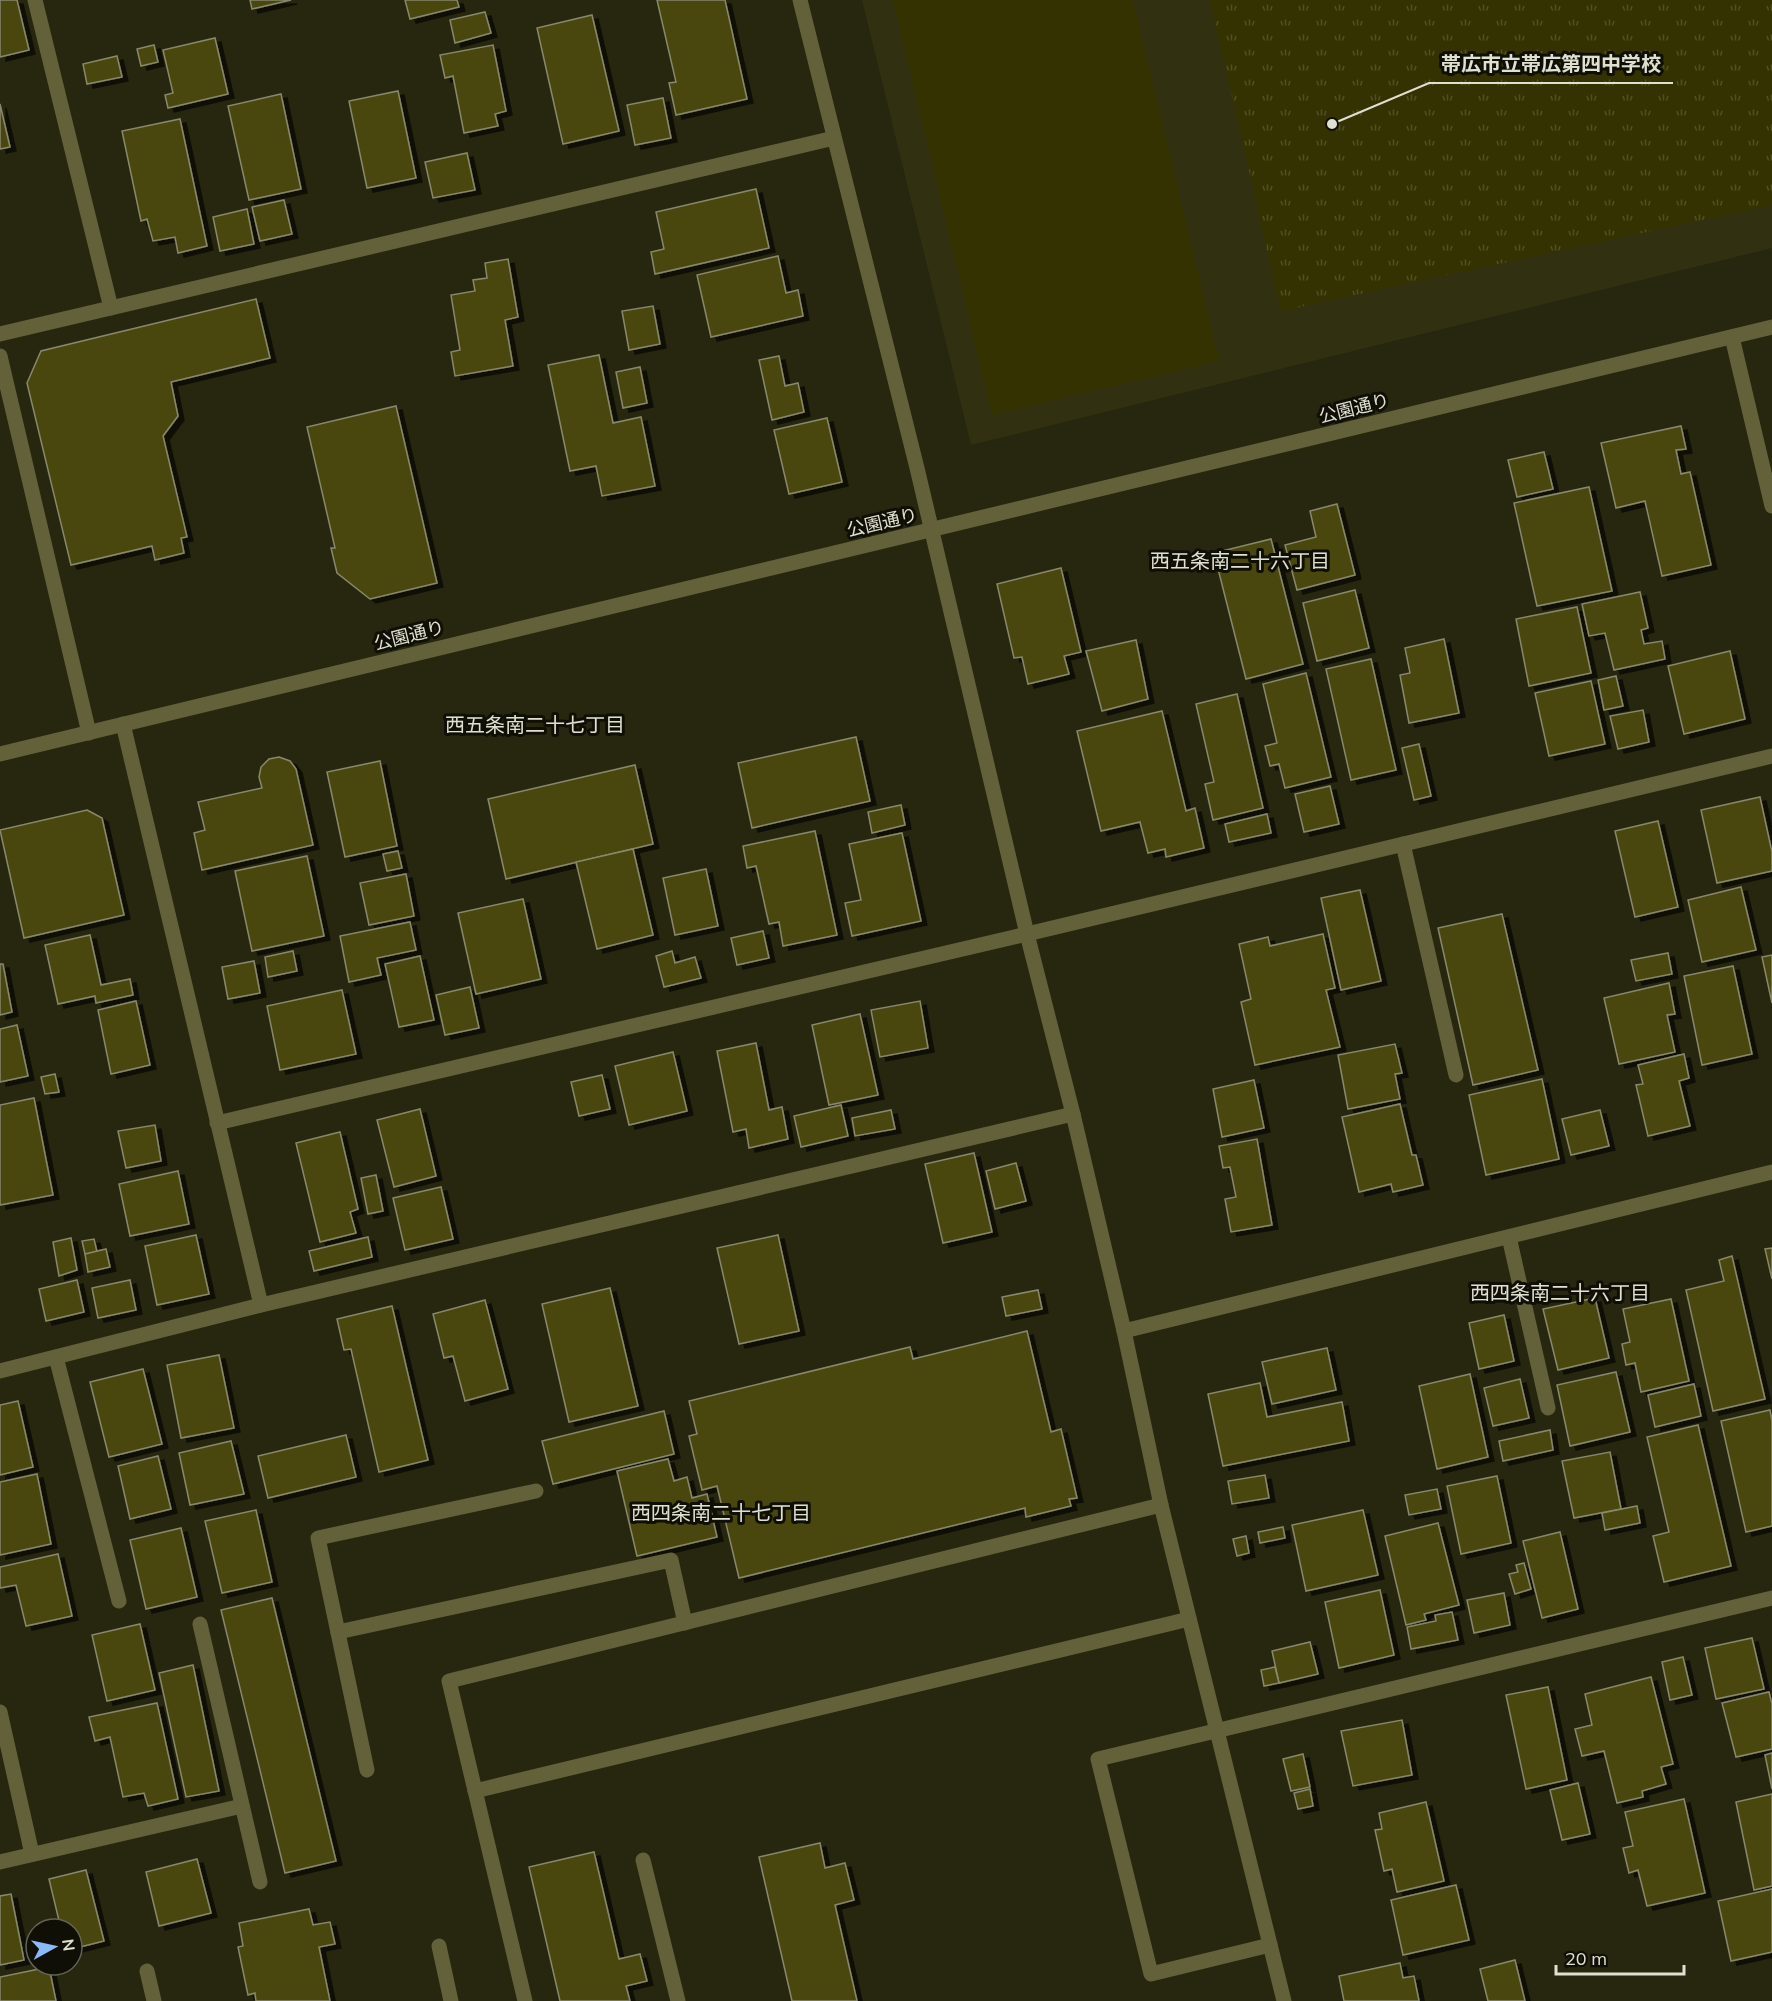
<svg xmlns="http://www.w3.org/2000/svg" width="1772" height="2001" viewBox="0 0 1772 2001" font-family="Mulish,'Noto Sans JP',sans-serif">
	<defs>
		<pattern id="park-tufts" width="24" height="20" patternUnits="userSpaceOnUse" patternTransform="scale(1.5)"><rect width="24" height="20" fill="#343200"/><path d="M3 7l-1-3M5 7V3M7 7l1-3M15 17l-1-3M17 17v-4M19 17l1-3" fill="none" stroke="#514f24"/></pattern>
		<filter id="shadow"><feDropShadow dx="6" dy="4" stdDeviation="0" flood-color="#0009"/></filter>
	</defs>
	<rect width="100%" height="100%" fill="#27260f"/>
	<polygon fill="#313011" points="862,0 1772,0 1772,248 971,445"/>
	<polygon fill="#343200" points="893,0 1133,0 1219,361 992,415"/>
	<polygon fill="url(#park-tufts)" points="1210,0 1772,0 1772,205 1281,311"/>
	<g fill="#49470b" stroke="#88886d" stroke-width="1.5" filter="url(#shadow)">
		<polygon points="0,0 17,0 29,50 0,57"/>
		<polygon points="250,0 291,0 252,9"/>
		<polygon points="405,0 457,0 459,7 410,19"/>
		<polygon points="657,0 725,0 747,99 676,115 669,83 676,82"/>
		<polygon points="485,12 491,33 455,43 450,20"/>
		<polygon points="592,15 619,131 563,144 537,28"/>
		<polygon points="215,38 228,94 168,108 165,95 173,93 163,50"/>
		<polygon points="154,45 158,62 141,66 137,49"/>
		<polygon points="493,45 506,111 495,114 498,126 464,133 453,76 445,78 440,55"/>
		<polygon points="117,56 122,77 87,84 83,64"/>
		<polygon points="398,91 416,178 367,188 349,101"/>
		<polygon points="281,94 301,189 249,200 228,106"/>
		<polygon points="663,98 671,138 635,145 627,105"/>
		<polygon points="0,104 10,147 0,149"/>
		<polygon points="180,119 207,246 178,253 175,237 153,241 147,219 141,221 122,131"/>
		<polygon points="467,153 475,190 433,198 425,162"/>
		<polygon points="756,189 769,248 655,274 651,252 664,249 656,212"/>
		<polygon points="284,200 292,234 260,241 252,207"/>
		<polygon points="247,209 254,244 220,251 213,217"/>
		<polygon points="778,256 786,293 798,290 803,316 711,337 697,275"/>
		<polygon points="508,259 518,317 505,320 513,366 455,376 451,352 460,350 451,295 475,291 473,280 487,278 485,263"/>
		<polygon points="256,299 270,358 171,382 178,416 163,436 187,537 181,538 184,553 155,560 152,546 71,565 27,383 41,351"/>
		<polygon points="653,306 660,344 629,350 622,311"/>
		<polygon points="599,355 613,423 641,417 655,486 602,496 596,466 570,471 548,365"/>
		<polygon points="779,356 785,386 798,383 804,412 772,420 759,360"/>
		<polygon points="640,367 647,403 623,408 616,372"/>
		<polygon points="396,406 437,583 370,599 337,573 331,548 335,548 307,427"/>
		<polygon points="827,418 842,482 789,494 774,430"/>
		<polygon points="1681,426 1686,449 1676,450 1681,474 1690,472 1711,565 1662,576 1645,501 1616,508 1601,443"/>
		<polygon points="1544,452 1553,489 1517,497 1508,460"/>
		<polygon points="1589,487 1612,591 1537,606 1514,503"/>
		<polygon points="1337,504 1355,575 1297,590 1285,545 1316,537 1310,511"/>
		<polygon points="1271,539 1303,664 1246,679 1214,553"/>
		<polygon points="1061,568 1081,652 1064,656 1069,674 1028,684 1022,657 1014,658 997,584"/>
		<polygon points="1355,590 1369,648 1317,661 1303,603"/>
		<polygon points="1640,592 1648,628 1641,630 1644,644 1662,641 1665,659 1614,670 1605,633 1589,636 1582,604"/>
		<polygon points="1577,607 1591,673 1529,686 1516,619"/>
		<polygon points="1444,639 1459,713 1409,723 1400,675 1410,673 1405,648"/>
		<polygon points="1136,640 1148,699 1102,711 1086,651"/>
		<polygon points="1730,651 1745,719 1684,734 1668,666"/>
		<polygon points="1371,659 1396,770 1351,780 1326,669"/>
		<polygon points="1306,673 1331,777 1285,788 1279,764 1270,766 1265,746 1277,743 1263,684"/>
		<polygon points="1616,676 1623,706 1604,710 1598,680"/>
		<polygon points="1591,681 1605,744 1549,756 1535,693"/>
		<polygon points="1237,694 1263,808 1213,820 1205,784 1214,782 1196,704"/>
		<polygon points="1643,710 1649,742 1618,749 1610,716"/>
		<polygon points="1162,711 1186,811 1195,808 1204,848 1166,857 1165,849 1148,853 1140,822 1101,831 1077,731"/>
		<polygon points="856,737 870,801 752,828 738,763"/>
		<polygon points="1419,744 1431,796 1414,800 1402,748"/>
		<polygon points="279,757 290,761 296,769 313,845 202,870 194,833 205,830 198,802 262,788 259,777 261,767 269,759"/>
		<polygon points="380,761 397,846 345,857 327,772"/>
		<polygon points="635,765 653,844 506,879 488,799"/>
		<polygon points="1330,786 1339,824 1304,832 1295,794"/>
		<polygon points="1760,797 1772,852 1772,871 1717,883 1701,810"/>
		<polygon points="901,805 905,825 872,833 868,812"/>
		<polygon points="87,810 102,818 124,915 24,938 0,830"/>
		<polygon points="1267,814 1271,833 1229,842 1225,824"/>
		<polygon points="1658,821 1678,907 1635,917 1615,831"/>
		<polygon points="815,831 837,935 783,946 779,922 769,924 756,866 747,868 743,846"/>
		<polygon points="902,833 921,921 852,936 845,903 861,900 849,844"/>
		<polygon points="633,849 653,935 597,949 576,862"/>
		<polygon points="398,851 402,868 387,871 383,854"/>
		<polygon points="307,856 324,936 252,951 235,871"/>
		<polygon points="706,869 718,926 675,935 663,878"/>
		<polygon points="406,874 414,916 369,925 360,883"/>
		<polygon points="1741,887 1756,950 1702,962 1688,900"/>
		<polygon points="1360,890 1381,981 1341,990 1321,898"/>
		<polygon points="523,899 541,979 476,994 458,913"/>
		<polygon points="1502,914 1538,1070 1473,1085 1438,928"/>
		<polygon points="410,922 416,950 377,958 381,975 349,982 340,936"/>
		<polygon points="763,931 769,958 737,965 731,938"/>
		<polygon points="1323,934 1335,988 1326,990 1340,1047 1255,1065 1241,1002 1251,999 1239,944 1268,937 1270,946"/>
		<polygon points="90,935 101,985 130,979 133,995 96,1003 95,996 58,1004 45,945"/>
		<polygon points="293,951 297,971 268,977 265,957"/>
		<polygon points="672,951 675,963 695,957 701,978 664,987 656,956"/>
		<polygon points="1668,953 1672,974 1636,981 1631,960"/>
		<polygon points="1772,955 1772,1003 1762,957"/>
		<polygon points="420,956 434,1020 399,1027 385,964"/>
		<polygon points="254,961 260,993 228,999 222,967"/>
		<polygon points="0,964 3,964 12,1012 0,1015"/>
		<polygon points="1733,966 1752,1054 1702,1065 1684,976"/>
		<polygon points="1669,983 1675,1014 1667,1015 1675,1052 1619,1064 1604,998"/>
		<polygon points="470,987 479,1028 445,1035 436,995"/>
		<polygon points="342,990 356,1054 280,1070 267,1006"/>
		<polygon points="136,1001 150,1065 111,1074 98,1010"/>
		<polygon points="920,1001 928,1048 880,1057 871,1010"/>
		<polygon points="860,1014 878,1095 829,1105 812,1025"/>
		<polygon points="17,1025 28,1076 0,1082 0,1029"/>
		<polygon points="756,1043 769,1110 782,1107 788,1139 749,1148 746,1129 733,1132 717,1051"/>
		<polygon points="1395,1044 1402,1073 1395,1074 1400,1099 1348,1109 1338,1055"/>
		<polygon points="673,1052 687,1111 629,1125 615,1066"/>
		<polygon points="1684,1054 1689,1078 1679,1081 1690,1126 1648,1136 1636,1085 1643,1084 1638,1065"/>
		<polygon points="55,1074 59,1092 45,1094 41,1077"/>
		<polygon points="602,1075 610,1109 579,1116 571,1082"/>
		<polygon points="1542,1079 1559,1159 1486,1175 1469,1095"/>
		<polygon points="1254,1080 1264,1128 1222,1137 1213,1089"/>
		<polygon points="34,1098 53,1195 0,1205 0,1105"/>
		<polygon points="1400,1104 1412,1155 1416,1155 1423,1185 1393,1192 1391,1184 1359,1192 1342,1117"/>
		<polygon points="841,1105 848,1136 801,1147 794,1116"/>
		<polygon points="420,1109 436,1176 394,1187 377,1120"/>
		<polygon points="891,1110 895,1129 855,1136 852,1118"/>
		<polygon points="1600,1110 1609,1146 1571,1155 1562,1119"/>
		<polygon points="155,1125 161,1161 126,1168 118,1131"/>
		<polygon points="340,1132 358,1209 350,1212 356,1233 320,1242 296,1143"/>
		<polygon points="1257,1139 1272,1225 1231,1232 1225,1199 1236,1197 1230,1167 1223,1168 1219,1146"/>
		<polygon points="974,1153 992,1232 943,1243 925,1164"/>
		<polygon points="1016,1163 1026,1201 995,1209 986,1171"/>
		<polygon points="178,1171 189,1224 130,1236 119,1184"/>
		<polygon points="376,1175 383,1211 368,1214 361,1178"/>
		<polygon points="441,1187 453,1239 405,1250 393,1198"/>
		<polygon points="196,1235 209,1294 157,1305 145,1246"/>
		<polygon points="778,1235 799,1331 739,1344 717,1248"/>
		<polygon points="368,1237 372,1257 314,1271 309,1251"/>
		<polygon points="71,1238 77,1270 59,1276 53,1242"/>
		<polygon points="94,1239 97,1252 85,1254 82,1241"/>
		<polygon points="1772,1248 1772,1279 1765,1249"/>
		<polygon points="106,1249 110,1267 88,1272 85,1254"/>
		<polygon points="1732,1256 1765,1399 1713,1411 1686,1290 1724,1281 1719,1260"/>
		<polygon points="77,1280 84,1312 46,1321 39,1289"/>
		<polygon points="130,1280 136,1310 98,1318 92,1288"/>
		<polygon points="610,1288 638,1406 569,1422 542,1304"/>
		<polygon points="1038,1290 1042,1309 1006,1316 1002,1297"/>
		<polygon points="1595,1298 1609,1358 1558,1370 1543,1309"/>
		<polygon points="1671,1299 1689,1381 1641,1392 1635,1363 1626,1365 1622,1344 1630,1342 1623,1309"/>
		<polygon points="485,1300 508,1389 465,1401 453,1356 444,1358 433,1314"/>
		<polygon points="392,1306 428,1460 379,1472 351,1349 344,1350 337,1319"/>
		<polygon points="1504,1315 1514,1361 1479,1369 1469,1323"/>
		<polygon points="1027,1331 1051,1432 1061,1429 1077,1498 1069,1499 1071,1506 1026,1517 1025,1508 739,1578 717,1486 702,1490 689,1436 697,1434 689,1401 910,1347 913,1359"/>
		<polygon points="1327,1348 1336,1390 1272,1404 1262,1362"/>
		<polygon points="219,1355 234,1428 181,1438 167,1365"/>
		<polygon points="143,1369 162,1444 109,1457 90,1382"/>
		<polygon points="1616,1372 1630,1432 1570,1446 1557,1385"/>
		<polygon points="1470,1374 1488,1457 1437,1469 1419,1386"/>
		<polygon points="1520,1379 1529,1418 1493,1426 1484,1388"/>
		<polygon points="1260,1383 1267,1417 1342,1402 1349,1441 1223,1466 1208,1394"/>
		<polygon points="1694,1384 1701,1416 1655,1427 1648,1395"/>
		<polygon points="18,1401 33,1467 0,1475 0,1405"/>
		<polygon points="1770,1410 1772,1421 1772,1526 1746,1532 1721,1421"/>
		<polygon points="664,1411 674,1454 553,1484 542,1441"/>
		<polygon points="1698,1425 1731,1566 1664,1582 1653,1536 1669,1532 1647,1437"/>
		<polygon points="1550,1430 1553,1450 1503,1461 1499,1441"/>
		<polygon points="346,1435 356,1477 268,1498 258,1456"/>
		<polygon points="231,1441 244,1494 190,1505 179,1453"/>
		<polygon points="1610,1452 1621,1509 1574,1518 1562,1461"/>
		<polygon points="158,1456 171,1509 130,1519 118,1466"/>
		<polygon points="668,1459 674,1481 687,1477 692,1498 707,1494 717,1537 637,1556 617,1471"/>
		<polygon points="37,1474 51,1544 0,1555 0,1482"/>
		<polygon points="1265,1475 1269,1498 1232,1504 1228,1481"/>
		<polygon points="1497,1476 1511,1543 1461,1554 1447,1486"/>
		<polygon points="1437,1489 1441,1509 1409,1515 1405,1495"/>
		<polygon points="1637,1506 1640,1523 1605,1530 1602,1513"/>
		<polygon points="256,1510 272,1582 222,1593 205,1521"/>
		<polygon points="1363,1510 1378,1575 1306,1591 1292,1525"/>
		<polygon points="1438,1523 1459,1605 1424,1614 1426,1620 1406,1625 1385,1536"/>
		<polygon points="1283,1527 1285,1538 1260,1543 1258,1532"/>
		<polygon points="181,1528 197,1597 146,1609 130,1540"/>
		<polygon points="1560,1532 1578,1609 1542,1618 1523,1541"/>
		<polygon points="1246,1536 1249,1553 1237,1556 1233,1539"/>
		<polygon points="58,1554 72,1616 26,1626 16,1585 0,1588 0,1567"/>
		<polygon points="1524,1563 1531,1589 1515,1594 1509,1574 1518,1572 1516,1565"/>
		<polygon points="1380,1590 1394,1655 1339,1668 1325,1602"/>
		<polygon points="1504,1593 1510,1625 1474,1633 1467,1600"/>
		<polygon points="272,1598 336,1861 285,1873 221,1610"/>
		<polygon points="1452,1612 1458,1640 1411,1649 1407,1627 1436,1621 1435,1615"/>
		<polygon points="140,1624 155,1690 107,1701 92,1635"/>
		<polygon points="1752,1638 1764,1689 1716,1699 1705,1648"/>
		<polygon points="1310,1642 1318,1674 1279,1683 1272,1651"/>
		<polygon points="1683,1657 1692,1695 1670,1700 1662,1662"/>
		<polygon points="193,1665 219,1791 186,1797 159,1673"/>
		<polygon points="1275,1667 1279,1683 1264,1686 1261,1670"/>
		<polygon points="1651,1677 1673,1764 1661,1767 1666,1784 1642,1791 1643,1797 1617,1803 1604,1751 1582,1756 1575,1729 1592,1725 1585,1694"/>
		<polygon points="1548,1687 1567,1780 1526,1789 1506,1695"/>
		<polygon points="1769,1692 1772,1704 1772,1749 1736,1757 1722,1703"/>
		<polygon points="157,1703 178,1799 148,1806 144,1793 123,1797 110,1737 95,1741 89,1717"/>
		<polygon points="1402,1720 1412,1775 1353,1786 1341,1731"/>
		<polygon points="1772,1753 1772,1789 1765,1755"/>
		<polygon points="1303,1754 1310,1787 1291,1791 1283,1759"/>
		<polygon points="1578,1783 1590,1834 1562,1840 1550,1790"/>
		<polygon points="1310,1789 1313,1806 1298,1809 1294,1793"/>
		<polygon points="1772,1794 1772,1886 1754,1890 1736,1802"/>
		<polygon points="1684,1799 1705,1893 1647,1906 1638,1870 1629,1873 1623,1848 1633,1846 1625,1812"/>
		<polygon points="1426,1802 1444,1881 1397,1892 1392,1869 1384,1871 1375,1830 1382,1829 1379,1813"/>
		<polygon points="820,1843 825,1868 845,1863 854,1900 835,1905 857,2001 792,2001 759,1857"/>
		<polygon points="594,1852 619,1959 640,1954 647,1981 626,1986 630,2001 560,2001 529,1867"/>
		<polygon points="197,1859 211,1913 159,1926 146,1872"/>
		<polygon points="86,1870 104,1941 72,1949 72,1929 61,1929 49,1879"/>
		<polygon points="1456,1885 1469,1940 1403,1955 1391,1900"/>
		<polygon points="1772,1889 1772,1952 1731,1961 1718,1901"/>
		<polygon points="11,1894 24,1960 0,1965 0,1896"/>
		<polygon points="309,1909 313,1925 330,1922 335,1944 319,1947 330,2001 256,2001 255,1993 248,1995 238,1947 243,1946 239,1923"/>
		<polygon points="1515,1960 1525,2001 1488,2001 1480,1969"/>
		<polygon points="1400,1963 1403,1978 1414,1976 1419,2001 1344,2001 1339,1976"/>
		<polygon points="49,1967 56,2001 0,2001 0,1977"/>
	</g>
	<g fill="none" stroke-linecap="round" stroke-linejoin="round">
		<g stroke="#62613a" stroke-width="15">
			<polyline points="35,0 111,308"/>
			<polyline points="800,0 917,468 1027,934 1073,1114 1124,1331 1161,1505 1284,2001"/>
			<polyline points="0,334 834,138"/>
			<polyline points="1732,337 1772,506"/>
			<polyline points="0,356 89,733"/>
			<polyline points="123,724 261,1305"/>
			<polyline points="0,754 1772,327"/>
			<polyline points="1403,844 1456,1075"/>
			<polyline points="217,1123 1027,934 1772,756"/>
			<polyline points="1509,1237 1548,1408"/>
			<polyline points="1124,1331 1772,1172"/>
			<polyline points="56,1357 119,1601"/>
			<polyline points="0,1371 261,1305 1073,1114"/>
			<polyline points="200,1624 260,1882"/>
			<polyline points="338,1632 671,1560 685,1623"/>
			<polyline points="0,1712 32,1854"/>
			<polyline points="367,1770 318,1538 536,1491"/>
			<polyline points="475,1791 1189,1619"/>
			<polyline points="643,1860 678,2001"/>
			<polyline points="0,1862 242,1806"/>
			<polyline points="1270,1945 1151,1974 1098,1759 1772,1598"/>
			<polyline points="439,1946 451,2001"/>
			<polyline points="147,1971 154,2001"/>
			<polyline points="525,2001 449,1681 1161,1505"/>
		</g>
	</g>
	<g text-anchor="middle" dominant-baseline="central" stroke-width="6" stroke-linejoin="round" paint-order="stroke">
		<g font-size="18" fill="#e0e0d1" stroke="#0f0f06">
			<text transform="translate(1354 408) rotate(-14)">公園通り</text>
			<text transform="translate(882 522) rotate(-13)">公園通り</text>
			<text transform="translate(409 635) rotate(-14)">公園通り</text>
		</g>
		<g font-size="20" fill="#e0e0d1" stroke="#0f0f06">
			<text x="1240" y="560">西五条南二十六丁目</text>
			<text x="535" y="724">西五条南二十七丁目</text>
			<text x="1560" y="1292">西四条南二十六丁目</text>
			<text x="721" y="1512">西四条南二十七丁目</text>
		</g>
	</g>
	<path fill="none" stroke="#e0e0d1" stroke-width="2" d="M1332 124L1429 83H1673"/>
	<circle fill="#e0e0d1" stroke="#0f0f06" stroke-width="2" cx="1332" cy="124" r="6"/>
	<g font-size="20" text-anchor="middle" font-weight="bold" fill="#e0e0d1" stroke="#0f0f06" stroke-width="6" stroke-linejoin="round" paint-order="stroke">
		<text x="1551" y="71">帯広市立帯広第四中学校</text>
	</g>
	<g transform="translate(54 1947) rotate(82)"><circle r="28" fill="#0f0f06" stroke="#636357" stroke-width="1.5"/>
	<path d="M0-4.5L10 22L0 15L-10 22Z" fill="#8bb9fc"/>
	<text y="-9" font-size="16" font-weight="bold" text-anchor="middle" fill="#e0e0d1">N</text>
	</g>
	<path d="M1556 1965v9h128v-9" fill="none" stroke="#e0e0d1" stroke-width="3"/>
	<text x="1565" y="1965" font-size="18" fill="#e0e0d1" stroke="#0f0f06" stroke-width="4.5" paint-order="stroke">20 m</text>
</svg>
